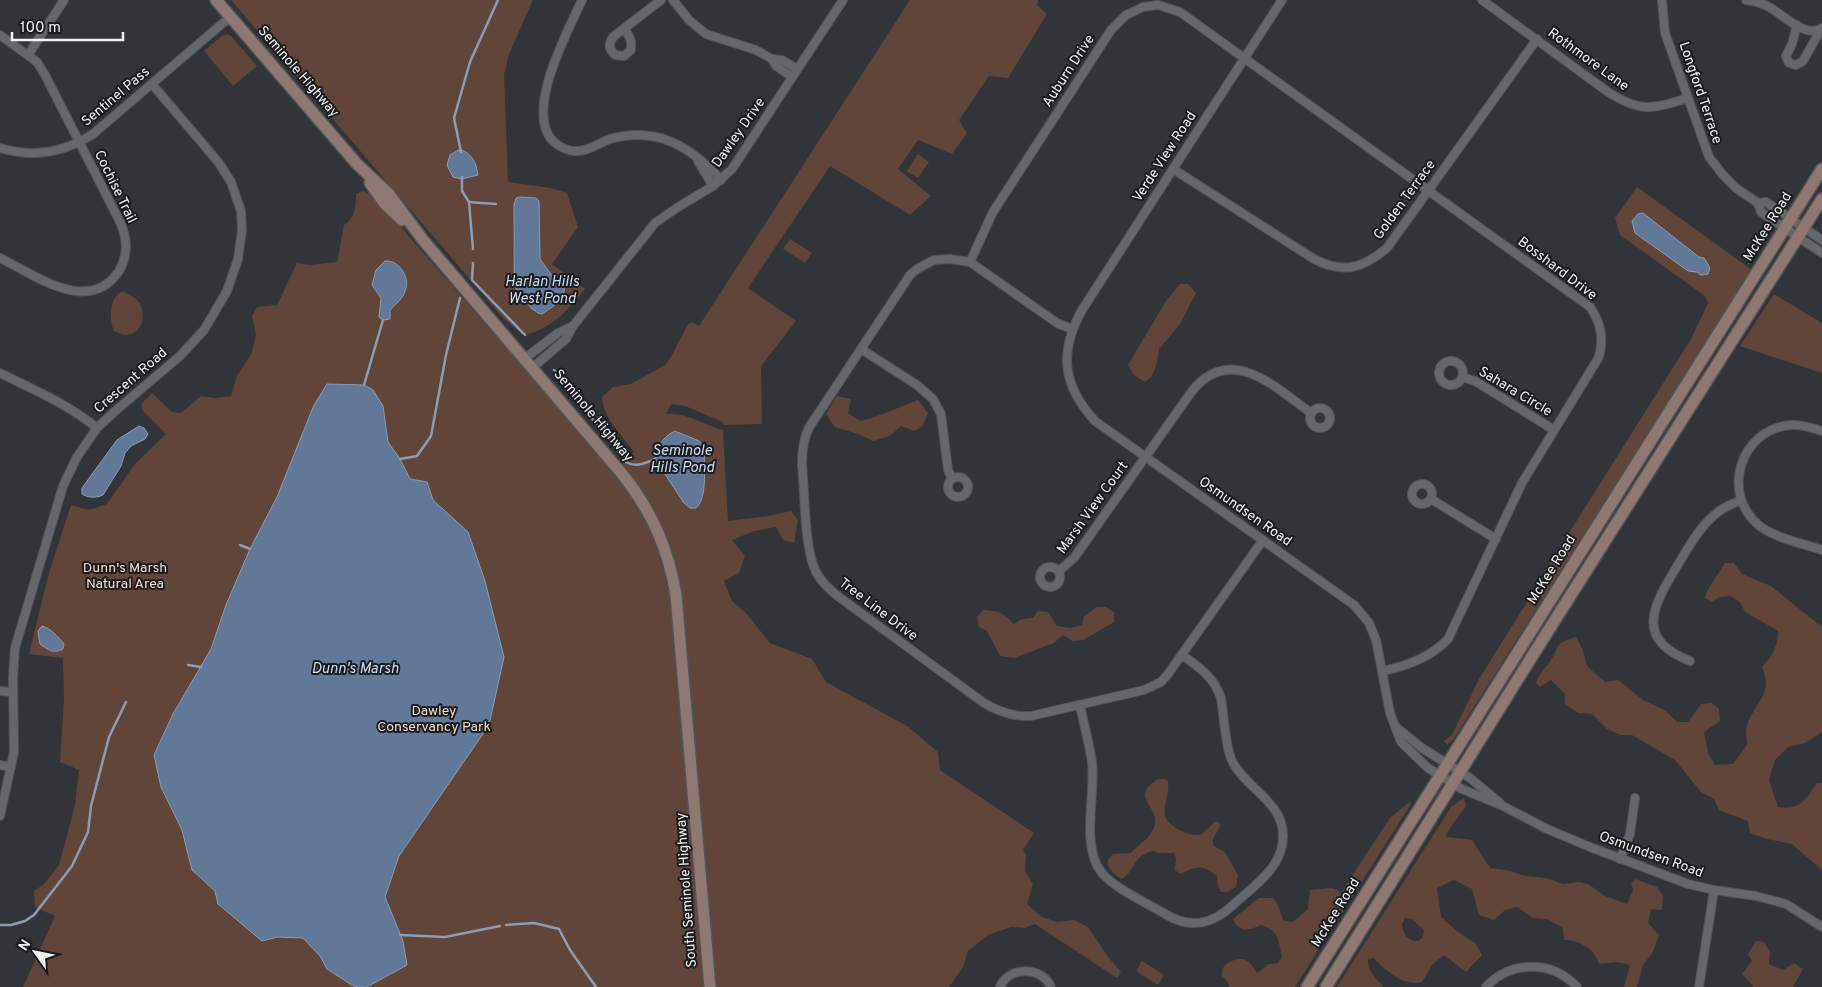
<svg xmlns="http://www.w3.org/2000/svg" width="1822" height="987" viewBox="0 0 1822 987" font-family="Overpass,sans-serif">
	<rect width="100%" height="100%" fill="#313438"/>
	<g fill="#614538" fill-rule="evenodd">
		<path d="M 231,0 L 533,0 L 509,54 L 504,75 L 508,182 L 551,188 L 567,193 L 578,227 L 552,264 L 585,289 C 569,309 551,330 523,335 L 504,319 ZM 516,198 L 539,201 L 540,259 L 550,273 L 564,286 L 551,307 L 542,314 C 531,308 520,299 515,287 C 511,278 513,210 516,198 Z"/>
		<path d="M 910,0 L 1038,0 L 1037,5 L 1047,14 L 1008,78 L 989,76 L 959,120 L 967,133 L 952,154 L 918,140 L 898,169 L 931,196 L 910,215 L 830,166 L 748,288 L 796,321 L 761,366 L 762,424 L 724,425 L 723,422 L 685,406 L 671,404 L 666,414 C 687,412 703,425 723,430 L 728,521 L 769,516 L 791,511 L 798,520 L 794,543 L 783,540 L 776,527 L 754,531 L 732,540 L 745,556 L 739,573 L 724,581 L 732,601 L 746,613 L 770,643 L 812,659 L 826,682 L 907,726 L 938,752 L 940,770 L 1034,833 L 1023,850 L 1026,855 L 1025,871 L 1033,884 L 1027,904 L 1042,917 L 1057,922 L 1074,920 L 1088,927 L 1109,958 L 1121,972 L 1117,978 L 1035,924 L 1025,928 L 1011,927 L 988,935 L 968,951 L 963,967 L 949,987 L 23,987 L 55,916 L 35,907 L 34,891 L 44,884 L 59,865 L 75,805 L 79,770 L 60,762 L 64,699 L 63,658 L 29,654 L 49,573 L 71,505 L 89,510 L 107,504 L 135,464 L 166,434 L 143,411 L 141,404 L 152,393 L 172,412 L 181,413 L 201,396 L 215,398 L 231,396 L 237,376 L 252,353 L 256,334 L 252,317 L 257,307 L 277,305 L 297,263 L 309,265 L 337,262 L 344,225 C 355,218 356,207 356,194 L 362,191 L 373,195 L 618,476 C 646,515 659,543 668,591 L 680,589 C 675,542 648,503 622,465 L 634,452 C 622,435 603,418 602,397 L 613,387 L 631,384 L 665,365 L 671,357 L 687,326 L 691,322 L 699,326 ZM 675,431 L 698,441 L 669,480 L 655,459 L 664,439 Z"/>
		<polygon points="227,34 231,36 257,66 233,86 204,51 222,36"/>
		<polygon points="918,154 929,162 918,178 907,171"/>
		<path d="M 1637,187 L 1752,270 L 1453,740 L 1447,745 L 1444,741 L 1452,735 L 1479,679 L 1532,594 L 1540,579 L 1691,339 L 1708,303 L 1705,296 L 1620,235 L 1615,218 ZM 1643,213 L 1699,257 L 1705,258 L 1701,275 L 1697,272 L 1688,271 L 1635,233 Z"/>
		<polygon points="790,239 812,253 805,263 783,249"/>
		<polygon points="1180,284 1188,284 1196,293 1180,324 1159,349 1157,363 1152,376 1145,382 1134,375 1128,365 1166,301"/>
		<path d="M 123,291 C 127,294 133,296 136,299 C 148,310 144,335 125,335 C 122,335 117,332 114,331 C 109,319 109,297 123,291 Z"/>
		<polygon points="1774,294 1822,323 1822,373 1740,346"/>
		<path d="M 837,396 L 851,399 L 848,413 L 860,421 C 882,416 898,407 918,400 L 928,413 L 922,427 L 914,431 L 901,426 L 890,436 L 873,441 L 858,434 L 835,427 L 826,414 Z"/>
		<path d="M 1725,563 L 1734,563 L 1742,574 L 1771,586 L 1822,627 L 1822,732 L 1805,743 L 1788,747 L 1775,760 L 1769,780 L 1778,807 C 1800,811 1806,799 1817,783 L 1822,783 L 1822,870 L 1792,844 L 1767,839 L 1750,833 L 1748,821 L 1719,810 L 1714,799 L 1701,792 L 1675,760 L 1632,735 L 1621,735 L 1607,729 L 1592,714 L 1578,713 L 1565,704 L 1565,694 L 1551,680 L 1540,687 L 1536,683 C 1541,671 1542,672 1549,663 C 1561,646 1552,644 1576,637 L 1583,650 L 1587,666 L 1605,682 L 1618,680 L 1643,700 L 1665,710 L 1677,722 L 1688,722 L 1701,704 L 1712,703 L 1719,709 L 1720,721 L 1704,732 L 1708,753 L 1715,765 L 1733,764 L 1747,745 C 1747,739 1745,731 1747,725 C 1755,702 1774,694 1762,667 C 1772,657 1778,646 1778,631 L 1745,612 L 1740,602 L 1730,596 L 1719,597 L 1712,602 L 1705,598 L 1707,591 Z"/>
		<path d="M 1096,607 L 1106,607 L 1114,612 L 1114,622 L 1083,640 L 1073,641 L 1063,635 L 1054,643 L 1014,658 L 1000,656 L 987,631 L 979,627 L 977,617 L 983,610 C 1000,611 1002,612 1014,624 L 1022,619 L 1033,618 L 1038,611 L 1048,612 L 1057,626 L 1070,628 L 1082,625 L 1084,617 Z"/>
		<path d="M 1158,779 L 1166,779 L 1168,781 C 1170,792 1163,806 1165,816 C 1168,826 1192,839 1202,834 C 1206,831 1211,825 1216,821 L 1220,824 C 1219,834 1210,836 1214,846 L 1225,852 L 1238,875 L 1236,887 L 1227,892 L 1221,892 L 1218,886 L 1217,876 C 1202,864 1197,866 1180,874 L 1175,870 L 1176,859 L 1174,853 L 1158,853 L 1153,851 C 1132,856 1134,874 1121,879 L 1113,873 L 1108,865 L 1108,860 L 1113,854 L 1131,853 C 1139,843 1153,838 1155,823 C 1158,805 1129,797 1158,779 Z"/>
		<path d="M 1464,798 L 1466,806 C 1459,817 1450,825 1446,837 L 1472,840 L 1490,868 L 1507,870 L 1525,876 L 1546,878 L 1563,884 L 1579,882 L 1588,884 L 1605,896 L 1627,904 L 1633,890 L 1631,884 L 1635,879 L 1657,887 L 1663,896 L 1662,910 L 1651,909 L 1648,923 L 1659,935 L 1653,952 L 1643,965 L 1637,987 L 1624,987 L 1630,965 L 1617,962 L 1599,964 C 1595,949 1580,940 1564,940 L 1563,928 L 1547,919 L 1533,918 L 1517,907 L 1505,910 L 1494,920 L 1479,915 L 1472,889 L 1454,880 L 1437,888 L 1441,917 L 1458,932 L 1475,943 L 1482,955 L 1466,972 L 1444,955 L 1432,965 L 1422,982 C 1405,987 1385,971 1374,958 L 1368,959 C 1367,971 1376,979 1384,987 L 1337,987 L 1451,807 ZM 1405,918 L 1412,919 L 1424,930 L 1423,937 L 1418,941 C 1407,941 1403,934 1402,924 Z"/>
		<path d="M 1409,802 L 1411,804 L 1295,987 L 1229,987 L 1228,982 L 1222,976 C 1222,974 1222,970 1223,968 C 1227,961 1239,957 1246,960 C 1251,963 1254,968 1257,973 L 1269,964 L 1278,963 L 1282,957 C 1278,941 1280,931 1261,925 C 1249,931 1239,933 1233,919 L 1259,898 L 1273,898 L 1278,905 L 1283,920 L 1293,922 L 1308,909 L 1310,890 L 1331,888 L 1339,890 L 1340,894 L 1390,818 Z"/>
		<polygon points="1756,941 1764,942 1770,952 1769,964 1783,970 1794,963 1803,969 1793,987 1754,987 1742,974 1752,961 1748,954"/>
		<polygon points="1142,961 1164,975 1158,985 1136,971"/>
	</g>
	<g fill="#617899" stroke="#8c9db5">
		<path d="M 460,149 C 473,155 476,162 478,175 L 462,179 L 453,177 L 447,165 L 450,155 Z"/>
		<path d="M 520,197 L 536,198 L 539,201 L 540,259 L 550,273 L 564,286 C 566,301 553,306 542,314 L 538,313 L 531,308 L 514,286 L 514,205 L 516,198 Z"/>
		<polygon points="1643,213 1699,257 1704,258 1710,268 1708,274 1701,275 1697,272 1688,271 1635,233 1632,221 1638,214"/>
		<path d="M 385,261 C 399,260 409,276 406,288 C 404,298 396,304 390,310 L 390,319 L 383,320 L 379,317 L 381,298 L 372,285 L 376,270 Z"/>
		<polygon points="327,384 364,385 373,390 383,406 388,442 400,459 410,479 427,482 433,500 468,532 485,581 504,657 489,725 399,856 385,897 403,941 407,965 367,987 355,987 327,969 320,956 303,938 278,937 262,941 218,904 215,891 192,870 182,830 161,787 154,755 173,714 211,649 226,605 250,549 277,497 314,405"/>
		<path d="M 139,426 L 144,428 L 148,434 L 145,439 L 131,446 L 125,453 L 121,466 L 103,495 C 97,498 87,498 82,494 L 82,488 L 117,440 Z"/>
		<path d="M 675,431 L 699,441 L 704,448 C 704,463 708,498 696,508 L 690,508 L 684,503 L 655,459 C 656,447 664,436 675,431 Z"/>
		<path d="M 42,626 C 52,629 57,636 64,644 L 63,649 C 54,654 48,650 40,644 L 38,631 Z"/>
	</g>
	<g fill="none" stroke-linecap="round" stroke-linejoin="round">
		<g stroke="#8c9db5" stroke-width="2.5">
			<polyline points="461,152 454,118 470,62 498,0"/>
			<polyline points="462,177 462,191 469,202 473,249"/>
			<polyline points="469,202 496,204"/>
			<polyline points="473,263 472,280 525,335"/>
			<polyline points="554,370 619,453"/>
			<polyline points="364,385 383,320"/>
			<polyline points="400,459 417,456 431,436 446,355 460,298"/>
			<path d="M 626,462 C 636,468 645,463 655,459"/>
			<polyline points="240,545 250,549"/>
			<polyline points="188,665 201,667"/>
			<polyline points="0,925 11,925 25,921 34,915 72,866 88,832 91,806 109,737 126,702"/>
			<polyline points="506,925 534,923 559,929 570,950 596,987"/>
			<polyline points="400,935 445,937 500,926"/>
		</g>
		<defs>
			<g id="street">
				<path d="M 582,0 C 568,31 523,113 554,142 C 560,147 567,151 575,151 C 588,152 598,143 610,139 C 657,126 690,146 721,180"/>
				<polyline points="673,0 689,20 706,34 756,50 772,59 782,60 797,69"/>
				<path d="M 1282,0 L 1082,310 C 1059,352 1062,385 1095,421 L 1354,605 L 1369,623 L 1376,640 L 1390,713 L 1401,742 L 1428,768 L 1462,789 L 1503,806 L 1547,829 L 1590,847 L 1688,884 L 1714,890 L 1756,896 L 1786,904 L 1822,927"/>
				<path d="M 1482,0 L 1608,92 C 1641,113 1653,109 1688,98"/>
				<polyline points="1662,0 1665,33 1709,157 1723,175 1736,188 1758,203 1761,212 1822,253"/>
				<path d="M 1746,0 C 1754,1 1762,3 1769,7 C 1784,15 1805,39 1822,28"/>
				<polyline points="1797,25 1792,44 1786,56 1789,63 1796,65 1803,61 1821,29"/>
				<path d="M 625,28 L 631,41 L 631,50 L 624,56 L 615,55 C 609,50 608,44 613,37 L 661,0"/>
				<path d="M 0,35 L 37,62 L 45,75 L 119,220 C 127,236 129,254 119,271 C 89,316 35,275 0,258"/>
				<polyline points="28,55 64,0"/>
				<polyline points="772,59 776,66 792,77"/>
				<path d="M 0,148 C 33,158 65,152 93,134 L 230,17"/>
				<polyline points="698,161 713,186"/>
				<path d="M 1173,169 L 1314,259 C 1343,274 1362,269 1387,248 L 1537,39"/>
				<polyline points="1758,203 1766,202 1822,240"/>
				<path d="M 970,262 L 993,212 L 1111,30 L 1126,15 L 1143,7 L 1158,5 L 1180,12 L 1590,307 C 1601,323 1604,338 1599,357 L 1522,483 L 1448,639 C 1431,657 1407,666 1383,671"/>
				<path d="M 1072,329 L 1057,323 L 970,262 L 950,259 L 934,260 L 917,269 L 910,275 L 810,426 C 803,438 802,451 802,465 C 805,493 804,548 816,572 C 822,583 830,590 839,597 L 984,703 C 999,712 1013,717 1031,716 L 1144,690 L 1161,682 L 1168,674 L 1263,540"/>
				<polyline points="861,349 917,385 933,399 941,414 948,470 952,479"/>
				<polyline points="524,359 558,333 573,326"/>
				<circle cx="1451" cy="373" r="12"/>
				<polyline points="532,368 566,339 573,326 655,223 678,207 713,186 732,169 843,0"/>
				<path d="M 0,373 C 34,390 68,404 97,428"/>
				<polyline points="1462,377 1475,381 1554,430"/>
				<circle cx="1320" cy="418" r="10"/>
				<path d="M 1822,431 C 1812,428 1802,424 1792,425 C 1740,428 1719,495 1761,527 C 1778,539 1802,543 1822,550"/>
				<circle cx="958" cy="487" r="10"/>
				<circle cx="1422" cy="494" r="10"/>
				<polyline points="1431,499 1496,539"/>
				<circle cx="1050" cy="577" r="10"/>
				<path d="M 1059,571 L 1074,558 L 1192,391 C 1231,343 1275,387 1311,413"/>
				<path d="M 1690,661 C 1635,640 1652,607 1676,568 C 1688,548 1702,521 1724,508 C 1729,505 1735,503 1741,500"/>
				<polyline points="0,691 13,692"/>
				<path d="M 1080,706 C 1084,724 1089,743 1092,762 C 1096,794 1080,847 1102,873 C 1114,888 1147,903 1165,914 C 1190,929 1212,925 1233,905 C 1254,886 1283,867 1283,837 C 1284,802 1246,789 1232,761 C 1225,746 1224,715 1221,698 C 1214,677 1199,667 1182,655"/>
				<polyline points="1397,728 1422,748 1470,778 1500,803"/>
				<polyline points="0,765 11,767"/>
				<polyline points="0,816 14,752 13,677 15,648 63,486 77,457 97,428 114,412 180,356 204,330 227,291 238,259 242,230 241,211 231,182 219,163 152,84"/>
				<polyline points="1620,859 1630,834 1635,798"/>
				<path d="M 1000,987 C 1008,966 1042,966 1051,987"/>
				<path d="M 1486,987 C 1511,960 1552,960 1577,987"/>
				<polyline points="1699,987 1714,890"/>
			</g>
			<g id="secondary">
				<path d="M 216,0 L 357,164 L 389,194 L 423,240 L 623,475 C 652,512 668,548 676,595 L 710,987"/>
				<polyline points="370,183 385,204 402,220"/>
				<polyline points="1307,987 1822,169"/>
				<polyline points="1326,987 1536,650 1822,199"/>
			</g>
		</defs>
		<use href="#street" stroke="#515457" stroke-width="10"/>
		<use href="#secondary" stroke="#515457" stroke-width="14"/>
		<use href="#street" stroke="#64676c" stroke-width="8"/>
		<use href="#secondary" stroke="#8e7871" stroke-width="11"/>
	</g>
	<g text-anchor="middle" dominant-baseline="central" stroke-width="4" stroke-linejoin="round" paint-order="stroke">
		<g font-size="14" fill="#f0f2f5" stroke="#1a1b1d">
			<text transform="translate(1588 60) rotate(36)">Rothmore Lane</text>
			<text transform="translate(1069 71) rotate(-57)">Auburn Drive</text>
			<text transform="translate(298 72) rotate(49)">Seminole Highway</text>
			<text transform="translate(1700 93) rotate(71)">Longford Terrace</text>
			<text transform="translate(116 97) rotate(-40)">Sentinel Pass</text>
			<text transform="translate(739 133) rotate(-55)">Dawley Drive</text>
			<text transform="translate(1165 157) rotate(-57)">Verde View Road</text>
			<text transform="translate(115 187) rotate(64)">Cochise Trail</text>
			<text transform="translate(1405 200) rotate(-54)">Golden Terrace</text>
			<text transform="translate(1768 227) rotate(-58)">McKee Road</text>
			<text transform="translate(1557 269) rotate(37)">Bosshard Drive</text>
			<text transform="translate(131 381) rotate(-41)">Crescent Road</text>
			<text transform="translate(1515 392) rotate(31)">Sahara Circle</text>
			<text transform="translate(593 416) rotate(50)">Seminole Highway</text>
			<text transform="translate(1093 508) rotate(-54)">Marsh View Court</text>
			<text transform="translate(1245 512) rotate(35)">Osmundsen Road</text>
			<text transform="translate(1552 570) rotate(-58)">McKee Road</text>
			<text transform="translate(878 610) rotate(37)">Tree Line Drive</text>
			<text transform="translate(1651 855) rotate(20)">Osmundsen Road</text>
			<text transform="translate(687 890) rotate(-94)">South Seminole Highway</text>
			<text transform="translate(1336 913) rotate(-58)">McKee Road</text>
		</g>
		<g font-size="14" fill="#f7dbcf" stroke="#1a1b1d">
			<text x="125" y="568">Dunn's Marsh<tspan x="125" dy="16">Natural Area</tspan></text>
			<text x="434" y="711">Dawley<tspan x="434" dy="16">Conservancy Park</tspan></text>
		</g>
		<g font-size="15" font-style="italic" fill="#cedef5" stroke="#1a1b1d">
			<text x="542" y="282">Harlan Hills<tspan x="542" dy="17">West Pond</tspan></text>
			<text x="682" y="451">Seminole<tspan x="682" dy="17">Hills Pond</tspan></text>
			<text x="355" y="669">Dunn's Marsh</text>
		</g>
	</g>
	<g transform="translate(35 952) rotate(303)" stroke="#1a1b1d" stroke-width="4" paint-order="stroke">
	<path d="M0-4L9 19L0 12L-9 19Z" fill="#f0f2f5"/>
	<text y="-8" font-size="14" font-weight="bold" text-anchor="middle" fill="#f0f2f5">N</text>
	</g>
	<path d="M12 32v8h111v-8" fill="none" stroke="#f0f2f5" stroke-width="2.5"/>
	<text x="20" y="32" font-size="15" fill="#f0f2f5" stroke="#1a1b1d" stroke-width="4" paint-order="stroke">100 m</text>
</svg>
